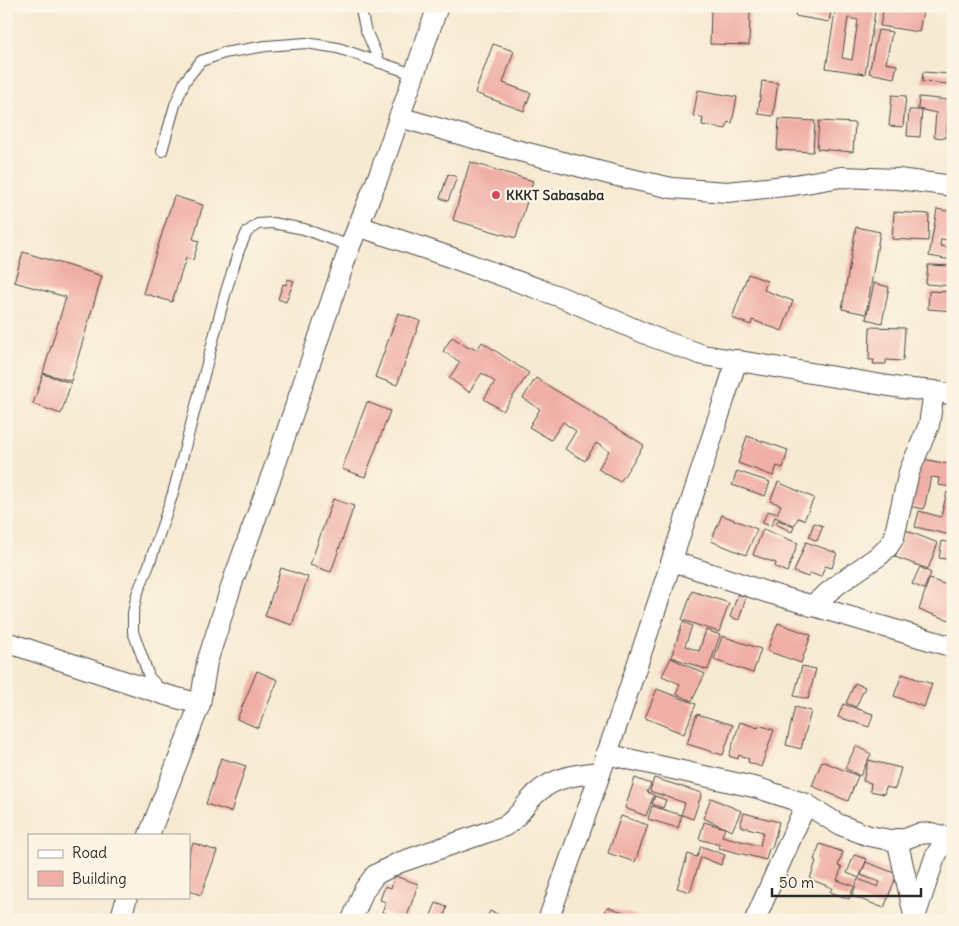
<svg xmlns="http://www.w3.org/2000/svg" width="959" height="926" viewBox="0 0 959 926" font-family="Delius,sans-serif">
	<rect width="100%" height="100%" fill="#fcf5e5"/>
	<filter id="ink" filterUnits="userSpaceOnUse"><feTurbulence type="fractalNoise" baseFrequency=".02" numOctaves="2"/><feDisplacementMap in="SourceGraphic" scale="10" xChannelSelector="R" yChannelSelector="G"/><feConvolveMatrix kernelMatrix="1 2 1 2 8 2 1 2 1" color-interpolation-filters="sRGB"/></filter>
	<filter id="wash" filterUnits="userSpaceOnUse"><feTurbulence type="fractalNoise" baseFrequency=".0096" numOctaves="4" result="noise"/><feDisplacementMap in="SourceGraphic" scale="20" xChannelSelector="R" yChannelSelector="G"/><feGaussianBlur stdDeviation="1.12" result="paint"/><feColorMatrix in="noise" values="0 0 0 0 0 0 0 0 0 0 0 0 0 0 0 0 0 1.4 0 .05"/><feComposite in="paint" operator="in"/></filter>
	<g filter="url(#wash)">
		<rect width="100%" height="100%" fill="#f7ead3"/>
		<g id="blocks">
			<g fill="#f0afa6" fill-rule="evenodd">
				<polygon points="797,6 832,6 829,22 795,16"/>
				<path d="M 836,6 L 876,6 L 865,74 L 826,68 ZM 848,18 L 858,20 L 852,60 L 842,58 Z"/>
				<polygon points="884,6 924,6 919,32 880,26"/>
				<polygon points="711,9 750,10 749,45 710,44"/>
				<polygon points="878,30 892,32 886,63 897,65 894,78 869,73"/>
				<polygon points="493,44 514,51 503,83 531,93 524,111 475,93"/>
				<polygon points="923,72 951,74 950,84 922,82"/>
				<polygon points="762,81 778,83 773,116 758,114"/>
				<polygon points="698,90 737,97 732,123 728,122 726,129 702,125 703,118 693,117"/>
				<polygon points="892,95 906,96 903,127 889,126"/>
				<polygon points="919,97 949,100 946,138 934,137 936,113 918,109"/>
				<polygon points="909,110 922,110 920,137 907,136"/>
				<polygon points="779,119 815,121 813,152 777,150"/>
				<polygon points="819,121 855,123 853,152 817,149"/>
				<polygon points="952,141 953,141 953,172 947,171"/>
				<polygon points="470,162 533,181 516,238 453,220"/>
				<polygon points="448,174 457,177 448,201 440,198"/>
				<polygon points="174,196 203,205 193,239 199,241 193,260 186,258 172,302 143,293"/>
				<polygon points="937,209 953,212 953,241 941,239 940,246 953,248 952,260 929,256"/>
				<polygon points="894,212 929,214 928,241 892,239"/>
				<polygon points="856,227 880,232 866,314 842,309"/>
				<polygon points="23,252 102,276 71,381 43,373 66,297 14,282"/>
				<polygon points="928,265 953,266 953,286 926,284"/>
				<polygon points="748,274 767,281 764,290 793,301 782,331 752,320 751,325 732,318"/>
				<polygon points="288,279 294,281 286,302 278,299 283,284 286,285"/>
				<polygon points="874,283 889,287 882,323 866,319"/>
				<polygon points="929,291 953,292 953,311 928,309"/>
				<polygon points="398,313 420,321 397,385 375,377"/>
				<polygon points="870,327 905,328 903,361 886,360 886,364 873,364 874,360 869,360"/>
				<polygon points="452,337 469,348 471,346 477,350 482,342 529,373 503,411 484,399 495,382 482,373 469,392 449,378 460,362 443,351"/>
				<polygon points="43,374 71,383 61,414 33,404"/>
				<polygon points="536,378 644,445 620,482 598,469 609,451 596,443 585,461 565,449 576,431 563,422 551,440 529,427 540,409 523,398"/>
				<polygon points="367,402 390,411 365,477 342,469"/>
				<polygon points="747,436 788,450 783,468 777,466 773,476 738,463"/>
				<polygon points="918,458 953,465 950,487 938,485 939,478 931,477 924,509 908,506"/>
				<polygon points="737,471 770,482 765,496 732,485"/>
				<polygon points="778,482 814,498 804,520 798,518 794,526 775,517 771,526 762,523 768,511 777,514 781,505 770,501"/>
				<polygon points="947,492 953,493 953,528 951,535 915,527 919,511 941,517"/>
				<polygon points="333,499 354,506 331,572 310,565"/>
				<polygon points="722,515 757,529 746,555 711,541"/>
				<polygon points="778,520 794,527 792,532 776,524"/>
				<polygon points="814,523 823,526 817,541 809,537"/>
				<polygon points="763,529 798,543 787,572 775,567 776,563 753,555"/>
				<polygon points="905,530 938,543 928,569 895,557"/>
				<polygon points="942,541 953,543 953,560 939,558"/>
				<polygon points="806,542 837,553 832,568 825,566 821,577 810,573 808,577 794,572"/>
				<polygon points="920,567 931,573 924,589 912,584"/>
				<polygon points="281,568 308,577 292,625 265,616"/>
				<polygon points="929,579 953,587 953,621 919,610"/>
				<polygon points="692,591 729,603 719,632 682,620"/>
				<polygon points="738,594 746,597 739,620 730,617"/>
				<polygon points="683,622 692,626 685,646 699,651 706,630 720,635 708,670 671,657"/>
				<polygon points="778,623 811,635 801,663 767,651"/>
				<polygon points="722,636 761,649 753,673 714,660"/>
				<polygon points="671,658 705,674 692,701 676,694 680,684 662,676"/>
				<polygon points="802,666 816,669 808,699 794,696"/>
				<polygon points="257,671 278,680 258,728 237,719"/>
				<polygon points="902,674 932,684 924,707 894,696"/>
				<polygon points="855,683 865,687 856,707 846,703"/>
				<polygon points="657,689 696,704 684,734 645,718"/>
				<polygon points="843,704 873,714 869,727 838,717"/>
				<polygon points="795,707 811,711 801,749 786,745"/>
				<polygon points="697,714 733,725 723,755 687,744"/>
				<polygon points="740,722 758,728 759,725 774,730 761,767 748,762 749,759 739,755 738,759 729,756"/>
				<polygon points="856,746 871,754 860,776 845,768"/>
				<polygon points="221,758 246,766 231,812 206,804"/>
				<polygon points="868,760 901,768 895,789 886,787 884,794 870,791 871,783 863,781"/>
				<polygon points="822,761 858,776 848,801 812,786"/>
				<polygon points="635,778 651,784 647,792 654,795 646,816 625,808"/>
				<polygon points="654,778 702,793 693,819 682,815 678,828 648,819 652,806 681,815 685,803 650,791"/>
				<polygon points="655,796 666,800 663,808 652,804"/>
				<polygon points="711,798 741,811 732,831 703,818"/>
				<polygon points="744,813 779,822 772,848 769,848 766,860 719,848 720,845 699,839 704,822 725,828 722,836 760,846 763,832 740,826"/>
				<polygon points="621,816 648,825 635,862 608,853"/>
				<polygon points="193,843 217,851 201,895 189,891 189,853"/>
				<polygon points="820,844 843,852 838,866 842,867 837,880 854,886 849,899 830,892 832,888 810,879 816,861 814,860"/>
				<polygon points="701,846 725,855 721,865 701,857 690,892 677,888 688,854 697,857"/>
				<polygon points="854,855 867,859 859,878 847,873"/>
				<polygon points="866,862 897,874 884,908 852,896 858,879 878,887 880,882 861,875"/>
				<polygon points="395,876 418,884 406,920 382,912 386,902 380,900 385,886 391,888"/>
				<polygon points="436,903 447,907 443,920 429,920"/>
				<polygon points="607,907 646,919 646,920 603,918"/>
				<polygon points="490,911 511,920 486,920"/>
			</g>
		</g>
	</g>
	<g filter="url(#ink)">
		<use href="#blocks" fill-opacity="0" stroke="#4a4844" stroke-width="1"/>
		<g fill="none" stroke-linecap="round" stroke-linejoin="round">
			<defs>
				<g id="service">
					<polyline points="360,6 365,28 380,63"/>
					<polyline points="162,151 175,105 185,81 201,61 224,53 266,46 306,43 338,48 413,74"/>
					<polyline points="160,689 149,677 142,656 133,632 133,613 137,594 149,565 173,493 226,291 239,250 247,232 258,224 273,223 304,229 350,246"/>
				</g>
				<g id="minor">
					<polyline points="399,117 508,148 613,175 672,188 727,192 794,185 841,177 898,179 953,186"/>
					<polyline points="358,226 447,256 561,297 653,337 703,355 901,388 934,391 953,395"/>
					<polyline points="672,561 769,593 953,647"/>
					<polyline points="811,606 841,582 880,555 888,547 894,537 909,472 929,425 934,391"/>
					<polyline points="6,642 166,695 200,704"/>
					<polyline points="606,754 758,788 806,804 838,824 869,836 890,840 905,839 918,834 931,833 947,837 953,842"/>
					<polyline points="149,835 200,704 207,662 234,578 276,463 350,246 381,170 438,6"/>
					<polyline points="897,839 914,915"/>
					<polyline points="120,920 127,897"/>
					<path d="M 352,920 L 364,890 L 375,875 L 398,863 L 505,826 C 516,819 521,811 529,801 C 548,778 572,775 600,772"/>
					<path d="M 548,920 C 616,735 676,548 737,360"/>
					<polyline points="755,920 806,804"/>
					<polyline points="914,920 935,857 947,837"/>
				</g>
			</defs>
			<use href="#service" stroke="#4a4844" stroke-width="12"/>
			<use href="#minor" stroke="#4a4844" stroke-width="22"/>
			<use href="#service" stroke="#fff" stroke-width="10"/>
			<use href="#minor" stroke="#fff" stroke-width="20"/>
		</g>
	</g>
	<circle fill="#d1495b" stroke="#fcf5e5" stroke-width="2" cx="496" cy="195" r="5"/>
	<g text-anchor="middle" dominant-baseline="central" stroke-width="5" stroke-linejoin="round" paint-order="stroke">
		<g font-size="14" font-weight="bold" fill="#2b2b2b" stroke="#fcf5e5" text-anchor="start">
			<text x="506" y="195">KKKT Sabasaba</text>
		</g>
	</g>
	<rect width="959" height="926" fill="none" stroke="#fcf5e5" stroke-width="25"/>
	<rect x="28" y="834" width="162" height="65" fill="#fcf5e5" stroke="#a8a49b"/>
	<rect x="38" y="850" width="25" height="8" fill="#ffffff" stroke="#a8a49b"/>
	<text x="72" y="858" font-size="15" fill="#2b2b2b">Road</text>
	<rect x="38" y="871" width="25" height="15" fill="#f0afa6" stroke="#a8a49b"/>
	<text x="72" y="884" font-size="15" fill="#2b2b2b">Building</text>
	<path d="M772 888v8h149v-8" fill="none" stroke="#2b2b2b" stroke-width="2.5"/>
	<text x="779" y="888" font-size="15" fill="#2b2b2b" stroke="#fcf5e5" stroke-width="4" paint-order="stroke">50 m</text>
</svg>
